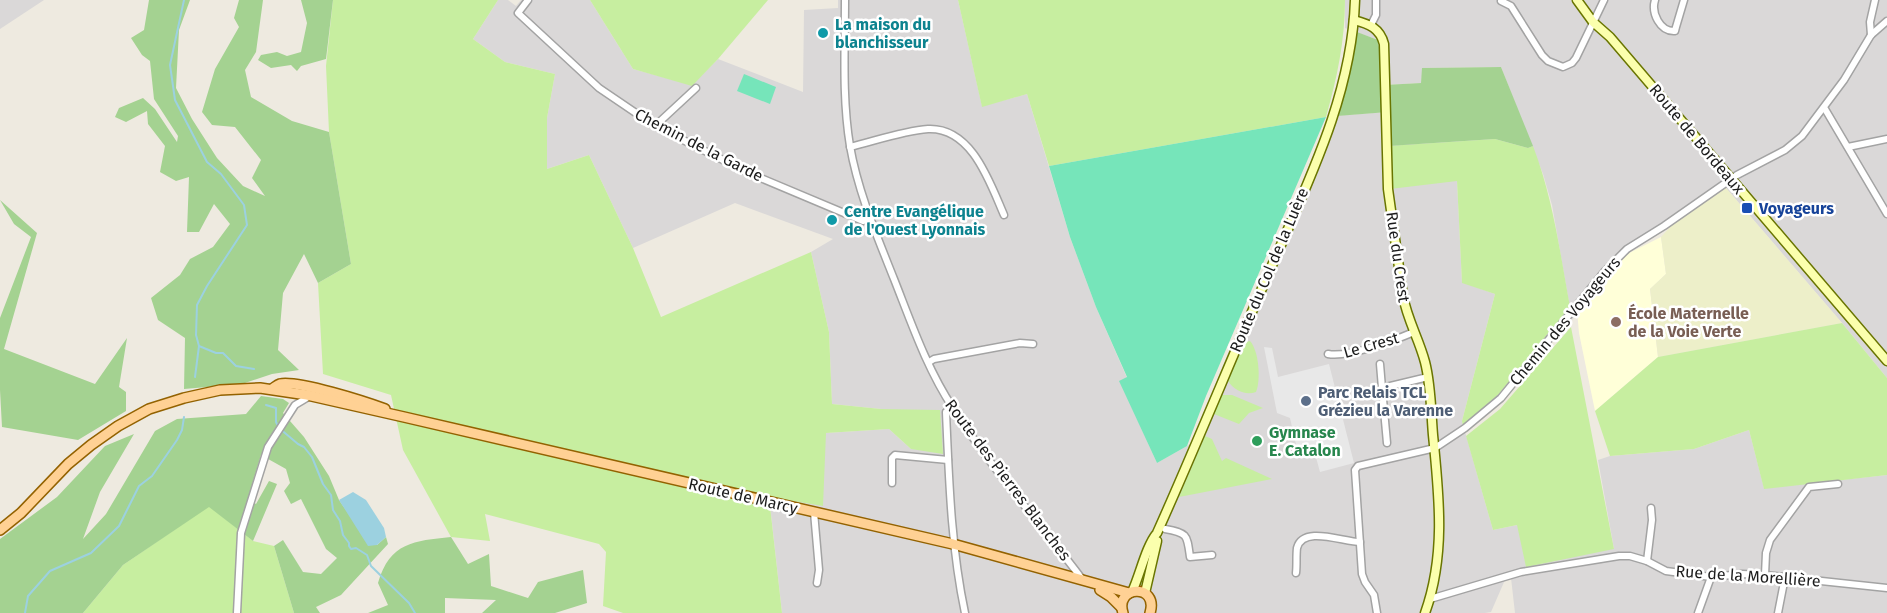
<svg xmlns="http://www.w3.org/2000/svg" width="1887" height="613" viewBox="0 0 1887 613" font-family="'Fira Sans',sans-serif">
	<rect width="100%" height="100%" fill="#eeeae0"/>
	<g fill="#dad8d8">
		<polygon points="0,0 44,0 0,29"/>
		<polygon points="498,0 508,0 516,6 521,0 590,0 633,69 692,85 718,59 803,92 804,10 838,8 838,0 958,0 982,106 1027,94 1070,237 1096,307 1127,378 1120,382 1157,463 1194,442 1330,116 1388,112 1457,181 1462,282 1495,294 1462,421 1493,530 1517,525 1614,549 1598,460 1610,456 1694,449 1749,430 1764,488 1887,475 1887,613 1515,613 1511,578 1527,574 1526,567 1508,573 1491,612 1485,613 782,613 769,496 826,433 889,429 911,449 881,409 832,404 829,332 811,252 833,239 735,203 633,248 589,155 547,169 547,118 555,74 505,62 473,39"/>
		<polygon points="1345,0 1887,0 1887,378 1842,323 1726,188 1632,250 1609,272 1572,320 1552,205 1543,174 1501,67 1423,68 1421,83 1384,85 1378,40 1345,28"/>
	</g>
	<polygon fill="#ffffd8" points="1661,237 1666,274 1650,289 1658,357 1595,411 1579,333 1577,311 1609,272 1629,253"/>
	<polygon fill="#edefc9" points="1726,188 1842,323 1658,357 1650,289 1666,274 1661,237 1672,225"/>
	<g fill="#c7eea0">
		<polygon points="333,0 498,0 473,39 505,62 555,74 547,118 547,169 589,155 633,248 661,317 811,252 829,332 832,404 881,409 940,410 943,454 911,449 889,429 826,433 823,506 769,497 782,613 623,613 603,606 606,552 599,544 485,514 490,541 451,537 403,450 391,395 323,374 318,283 351,264 329,132 326,66"/>
		<polygon points="590,0 768,0 718,59 692,86 633,69"/>
		<path d="M 958,0 L 1345,0 C 1345,41 1337,78 1326,117 L 1049,166 L 1027,94 L 982,107 Z"/>
		<path d="M 1495,139 L 1528,148 L 1533,146 C 1553,198 1560,252 1570,307 L 1498,395 L 1463,426 L 1462,421 L 1495,294 L 1462,283 L 1457,181 L 1390,189 L 1388,146 Z"/>
		<polygon points="1842,323 1887,378 1887,475 1764,489 1749,430 1694,449 1610,456 1595,411 1658,357"/>
		<polygon points="1571,327 1614,549 1526,567 1517,525 1493,530 1466,436 1500,409"/>
		<path d="M 1250,341 C 1259,351 1261,380 1256,392 C 1245,396 1234,390 1228,381 L 1245,342 Z"/>
		<polygon points="1221,395 1232,395 1263,408 1249,413 1239,424 1214,414"/>
		<polygon points="1205,436 1212,439 1222,461 1226,458 1272,479 1179,497"/>
		<polygon points="209,506 253,541 274,546 294,613 83,613 123,565"/>
	</g>
	<g fill="#a4d291">
		<polygon points="149,0 190,0 179,30 176,88 192,119 217,158 243,186 265,196 252,178 261,160 235,127 212,125 202,112 215,69 239,27 234,18 239,0 263,0 256,52 245,70 251,97 292,121 329,132 351,264 318,283 304,254 283,293 278,350 299,370 272,374 242,384 184,389 185,338 158,320 151,298 180,275 190,259 213,247 230,224 214,204 199,232 187,232 189,177 176,181 160,172 165,146 148,124 147,111 126,122 115,117 119,108 143,98 155,109 177,142 178,136 154,99 150,61 142,55 131,38 144,30"/>
		<polygon points="301,0 333,0 326,59 301,66 297,71 291,65 271,68 258,60 261,55 277,52 287,56 301,52 307,23"/>
		<polygon points="1357,32 1378,40 1384,85 1421,83 1422,68 1501,67 1533,146 1528,148 1495,139 1388,146 1388,112 1337,116 1352,64"/>
		<polygon points="0,200 37,233 4,349 95,384 127,338 119,387 126,392 126,411 78,440 2,427 0,390 0,318 31,237 14,224"/>
		<polygon points="261,396 283,399 289,403 283,413 304,437 329,476 339,500 353,520 377,545 386,537 388,544 341,595 316,607 320,613 294,613 274,546 283,540 303,572 321,574 337,558 326,549 301,499 291,504 284,491 290,483 286,469 261,455 248,498 256,504 269,481 277,484 253,541 209,507 123,565 83,613 0,613 0,539 57,497 105,446 134,434 100,492 83,539 106,514 155,431 177,419 246,414"/>
		<path d="M 451,537 L 468,564 L 489,554 L 491,586 L 528,598 L 538,582 L 583,570 L 587,603 L 555,613 L 482,613 L 496,600 L 445,598 L 445,613 L 368,613 L 388,605 L 378,583 C 390,542 414,541 451,537 Z"/>
	</g>
	<g fill="#76e5ba">
		<polygon points="744,74 776,87 770,104 737,91"/>
		<polygon points="1326,117 1206,396 1187,446 1157,463 1119,381 1127,377 1096,307 1070,237 1049,166"/>
	</g>
	<polygon fill="#e8e8e8" points="1264,347 1272,348 1278,377 1329,364 1354,463 1320,472 1314,450 1302,453 1301,448 1297,449 1290,418 1277,413"/>
	<polygon fill="#9cd1e0" points="353,492 366,500 384,528 386,537 377,545 368,546 339,500"/>
	<g fill="none" stroke-linecap="round" stroke-linejoin="round">
		<g stroke="#9cd1e0" stroke-width="2">
			<polyline points="184,0 170,65 175,100 207,162 221,174 244,205 247,225 207,286 197,305 196,335 199,346 195,377"/>
			<polyline points="199,346 216,353 223,353 236,366 254,369"/>
			<polyline points="266,405 276,408 276,422 279,428 298,444 304,447 312,457 323,484 331,495 333,510 340,521 343,535 349,543 349,546 351,549 356,548 367,555 371,566 409,603 415,613"/>
			<polyline points="25,613 28,596 50,571 91,553 119,526 139,486 152,476 177,440 182,430 184,417"/>
		</g>
		<defs>
			<g id="street">
				<polyline points="528,0 518,13 599,88 655,126 751,174 863,221 870,218"/>
				<path d="M 845,0 C 845,48 842,98 850,146 C 858,192 877,236 894,279 C 911,322 927,369 953,408 C 991,468 1039,522 1082,579"/>
				<path d="M 1655,0 C 1651,13 1660,32 1675,31 L 1676,27 L 1684,0"/>
				<polyline points="1501,1 1511,6 1542,55 1548,61 1563,67 1572,63 1576,58 1604,0"/>
				<polyline points="1371,25 1376,15 1376,0"/>
				<polyline points="1871,35 1870,22 1875,0"/>
				<polyline points="1825,109 1887,214"/>
				<polyline points="655,126 696,88"/>
				<path d="M 850,147 C 875,141 902,131 928,129 C 972,127 990,183 1004,215"/>
				<polyline points="1848,147 1887,139"/>
				<path d="M 1328,354 C 1348,358 1395,340 1414,332"/>
				<polyline points="929,362 934,359 1020,343 1033,344"/>
				<polyline points="1380,364 1382,388 1428,377"/>
				<polyline points="1382,388 1387,443"/>
				<path d="M 952,408 L 946,412 C 949,480 951,547 965,613"/>
				<polyline points="892,483 892,458 895,455 948,460"/>
				<polyline points="814,512 819,570 817,583"/>
				<path d="M 1165,529 C 1188,533 1187,535 1190,557 L 1212,555"/>
				<polyline points="1647,561 1652,520 1651,508"/>
				<path d="M 1296,573 C 1297,565 1296,556 1297,548 C 1303,525 1343,542 1360,542"/>
				<polyline points="1765,575 1766,553 1770,540 1809,487 1838,484"/>
				<polyline points="1430,599 1521,572 1619,556 1630,556 1647,561 1666,571 1711,577 1742,574 1765,575 1887,588"/>
				<polyline points="237,613 241,533 268,447 295,405 310,396"/>
				<polyline points="1377,613 1374,595 1365,582 1362,574 1355,470 1358,466 1435,448 1465,428 1501,398 1604,272 1627,249 1664,226 1737,175 1785,150 1802,136 1844,80 1871,35 1887,21"/>
				<polyline points="1698,613 1711,577"/>
				<polyline points="1778,613 1785,577"/>
			</g>
			<g id="secondary">
				<polyline points="1577,0 1593,22 1610,37 1887,361"/>
				<path d="M 1354,20 C 1369,24 1380,28 1384,44 L 1388,189 L 1403,296 C 1407,319 1419,339 1425,362 C 1431,385 1431,411 1433,435 C 1439,495 1446,555 1425,613"/>
				<path d="M 1132,592 C 1140,575 1146,546 1157,533 C 1195,448 1230,362 1267,277 C 1305,188 1352,98 1355,0"/>
				<polyline points="1145,593 1157,541"/>
			</g>
			<g id="primary">
				<path d="M 272,389 C 275,387 277,385 280,384 C 298,380 366,402 385,409"/>
				<polyline points="0,530 21,513 68,464 91,445 118,426 149,409 184,398 220,390 260,388 307,395 404,417 953,544 1129,593"/>
				<polyline points="1100,590 1111,597 1121,607"/>
				<path d="M 1123,613 C 1114,585 1159,583 1150,613"/>
			</g>
		</defs>
		<use href="#street" stroke="#a3a3a3" stroke-width="9"/>
		<use href="#secondary" stroke="#697500" stroke-width="11"/>
		<use href="#primary" stroke="#936200" stroke-width="12"/>
		<use href="#street" stroke="#fff" stroke-width="6"/>
		<use href="#secondary" stroke="#fbffad" stroke-width="8"/>
		<use href="#primary" stroke="#ffd194" stroke-width="9"/>
	</g>
	<g fill="#0f9aa8" stroke="#fff" stroke-width="2">
		<circle cx="823" cy="33" r="6"/>
		<circle cx="832" cy="220" r="6"/>
	</g>
	<rect fill="#1a4fb4" stroke="#fff" stroke-width="2" x="1741" y="202" width="12" height="12" rx="3"/>
	<circle fill="#8d6e63" stroke="#fff" stroke-width="2" cx="1616" cy="322" r="6"/>
	<circle fill="#5c6f8a" stroke="#fff" stroke-width="2" cx="1306" cy="401" r="6"/>
	<circle fill="#2e9e5b" stroke="#fff" stroke-width="2" cx="1257" cy="441" r="6"/>
	<g text-anchor="middle" dominant-baseline="central" stroke-width="5" stroke-linejoin="round" paint-order="stroke">
		<g font-size="16" font-weight="bold" fill="#0d838f" stroke="#fff" text-anchor="start">
			<text x="835" y="24">La maison du<tspan x="835" dy="18">blanchisseur</tspan></text>
			<text x="844" y="211">Centre Evangélique<tspan x="844" dy="18">de l'Ouest Lyonnais</tspan></text>
		</g>
		<g font-size="16" fill="#1c1c1c" stroke="#fff">
			<text transform="translate(1697 139) rotate(50)">Route de Bordeaux</text>
			<text transform="translate(699 145) rotate(27)">Chemin de la Garde</text>
			<text transform="translate(1398 257) rotate(82)">Rue du Crest</text>
			<text transform="translate(1269 270) rotate(-67)">Route du Col de la Luère</text>
			<text transform="translate(1565 321) rotate(-50)">Chemin des Voyageurs</text>
			<text transform="translate(1371 345) rotate(-16)">Le Crest</text>
			<text transform="translate(1008 480) rotate(53)">Route des Pierres Blanches</text>
			<text transform="translate(743 496) rotate(13)">Route de Marcy</text>
			<text transform="translate(1748 576) rotate(4)">Rue de la Morellière</text>
		</g>
		<g font-size="16" font-weight="bold" fill="#164399" stroke="#fff" text-anchor="start">
			<text x="1759" y="208">Voyageurs</text>
		</g>
		<g font-size="16" font-weight="bold" fill="#785e54" stroke="#fff" text-anchor="start">
			<text x="1628" y="313">École Maternelle<tspan x="1628" dy="18">de la Voie Verte</tspan></text>
		</g>
		<g font-size="16" font-weight="bold" fill="#4e5e75" stroke="#fff" text-anchor="start">
			<text x="1318" y="392">Parc Relais TCL<tspan x="1318" dy="18">Grézieu la Varenne</tspan></text>
		</g>
		<g font-size="16" font-weight="bold" fill="#27864d" stroke="#fff" text-anchor="start">
			<text x="1269" y="432">Gymnase<tspan x="1269" dy="18">E. Catalon</tspan></text>
		</g>
	</g>
</svg>
